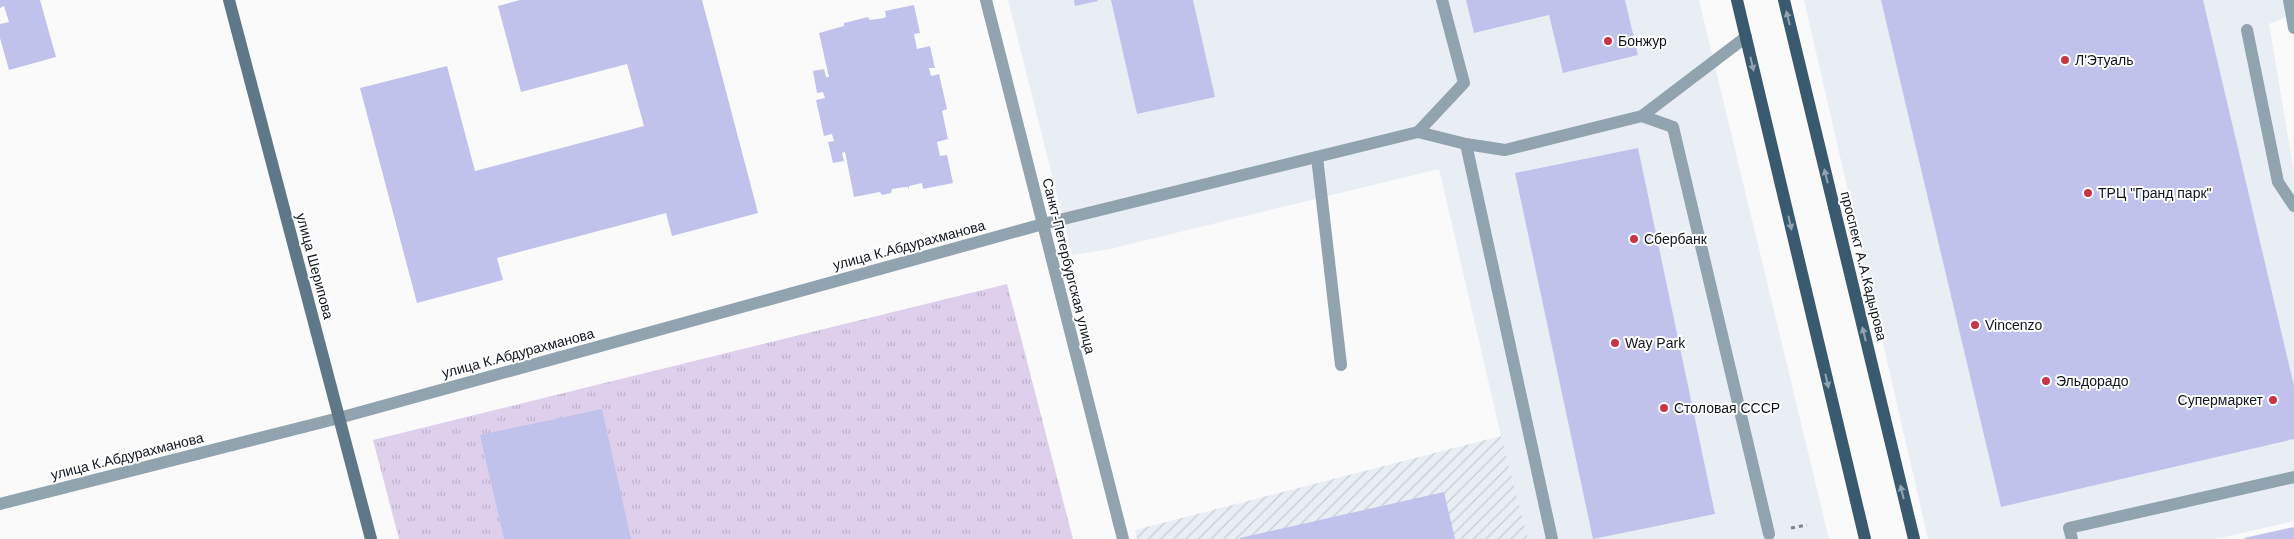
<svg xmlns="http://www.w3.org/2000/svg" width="2294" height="539" viewBox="0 0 2294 539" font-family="Helvetica,sans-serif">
	<defs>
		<pattern id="industrial-furrows" width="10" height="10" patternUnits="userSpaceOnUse" patternTransform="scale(1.25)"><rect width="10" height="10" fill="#e9eef5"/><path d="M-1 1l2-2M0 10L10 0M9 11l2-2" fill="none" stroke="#c7cbd2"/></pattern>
		<pattern id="grass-tufts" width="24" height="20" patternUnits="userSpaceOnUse" patternTransform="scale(1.25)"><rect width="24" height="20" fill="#ded0ed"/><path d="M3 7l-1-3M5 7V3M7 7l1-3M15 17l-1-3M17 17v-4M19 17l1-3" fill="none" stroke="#bdb2cb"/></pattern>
	</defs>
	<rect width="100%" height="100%" fill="#fafafa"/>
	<g fill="#e9eef5">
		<polygon points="1008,0 1699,0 1829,539 1528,539 1501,436 1439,169 1110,249 1072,255"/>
		<polygon points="1804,0 2294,0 2294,14 2269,24 2294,172 2294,521 2216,539 1928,539"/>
	</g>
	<polygon fill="url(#industrial-furrows)" points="1501,436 1528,539 1137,539 1135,530"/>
	<polygon fill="url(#grass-tufts)" points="1007,284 1073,539 399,539 373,440"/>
	<g fill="#c0c2ec">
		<polygon points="0,0 40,0 56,57 9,70 0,38 0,24 9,22 4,6 0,8"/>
		<polygon points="520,0 702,0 758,213 672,236 666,213 497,258 503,280 417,303 360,88 447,66 475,171 644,126 627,64 521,92 498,6"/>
		<polygon points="1074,0 1097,0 1098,1 1075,6"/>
		<polygon points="1111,0 1193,0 1215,97 1137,114"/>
		<polygon points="1466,0 1625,0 1638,55 1563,73 1549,15 1474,33"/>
		<polygon points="1881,0 2203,0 2294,386 2294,439 2001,507"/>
		<polygon points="914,5 920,33 914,34 917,49 930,46 935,68 929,68 931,76 939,74 947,109 942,111 948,139 937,142 940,156 947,155 953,183 923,189 922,183 909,186 909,190 908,187 905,187 892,189 891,193 882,195 880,192 854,197 845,152 842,153 844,161 833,163 828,142 834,141 832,134 824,136 816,100 825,98 823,92 817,93 813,71 824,69 826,77 829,77 819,33 844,26 844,23 868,17 870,20 884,18 886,17 885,11"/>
		<polygon points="1638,148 1715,514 1593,539 1515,173"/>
		<polygon points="602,409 631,539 504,539 480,435"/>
		<polygon points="1444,492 1455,539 1240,539 1240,538"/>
		<polygon points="2294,527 2294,539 2245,539 2244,538"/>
	</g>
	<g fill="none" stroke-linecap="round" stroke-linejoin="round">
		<polyline stroke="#7f8287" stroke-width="3" stroke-dasharray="4 4" stroke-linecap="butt" points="1791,528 1807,525"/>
		<g stroke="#90a3ae" stroke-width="12">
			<polyline points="2289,0 2294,28"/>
			<polyline points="2247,30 2278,182 2294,206"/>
			<polyline points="1642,116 1673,127 1769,534"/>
			<polyline points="1418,132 1464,83 1442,0"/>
			<polyline points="1466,144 1505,150 1642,116 1746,37"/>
			<polyline points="1317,157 1341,365"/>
			<polyline points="1043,224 1418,132 1466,144 1552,539"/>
			<polyline points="2072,539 2069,528 2294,477"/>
		</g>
		<g stroke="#90a3ae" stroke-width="12">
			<polyline points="986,0 1123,539"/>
			<polyline points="0,504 339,418 1043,224"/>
		</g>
		<polyline stroke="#5e7889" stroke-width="12" points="229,0 371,539"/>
		<g stroke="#395a6e" stroke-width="12">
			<polyline points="1737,0 1865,539"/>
			<polyline points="1784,0 1914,539"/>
		</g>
	</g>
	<defs><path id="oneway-solid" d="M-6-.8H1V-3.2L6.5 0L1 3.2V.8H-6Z" transform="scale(1.25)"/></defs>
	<g fill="#92a4af">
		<use href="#oneway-solid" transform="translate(1788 18) rotate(-104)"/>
		<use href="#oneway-solid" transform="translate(1752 64) rotate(77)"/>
		<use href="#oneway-solid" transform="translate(1826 176) rotate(-104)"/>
		<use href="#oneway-solid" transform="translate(1790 223) rotate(77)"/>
		<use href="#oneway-solid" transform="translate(1864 334) rotate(-104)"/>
		<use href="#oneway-solid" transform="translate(1827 381) rotate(77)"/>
		<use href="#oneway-solid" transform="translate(1902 492) rotate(-104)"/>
	</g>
	<g fill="#c63647" stroke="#fff" stroke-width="2">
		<circle cx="1608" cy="41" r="5"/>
		<circle cx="2065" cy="60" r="5"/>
		<circle cx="2088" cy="193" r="5"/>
		<circle cx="1634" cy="239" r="5"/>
		<circle cx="1975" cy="325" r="5"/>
		<circle cx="1615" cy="343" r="5"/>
		<circle cx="2046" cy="381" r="5"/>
		<circle cx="2273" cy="400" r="5"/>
		<circle cx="1664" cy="408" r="5"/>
	</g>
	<g text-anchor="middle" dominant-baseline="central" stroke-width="4" stroke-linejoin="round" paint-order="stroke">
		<g font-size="14" fill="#0e151e" stroke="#fff" text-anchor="start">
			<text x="1618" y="41">Бонжур</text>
			<text x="2075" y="60">Л'Этуаль</text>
			<text x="2098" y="193">ТРЦ "Гранд парк"</text>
			<text x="1644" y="239">Сбербанк</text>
			<text x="1985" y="325">Vincenzo</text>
			<text x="1625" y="343">Way Park</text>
			<text x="2056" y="381">Эльдорадо</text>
			<text x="2263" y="400" text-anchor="end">Супермаркет</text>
			<text x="1674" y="408">Столовая СССР</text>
		</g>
		<g font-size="14" fill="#0e151e" stroke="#fff">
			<text transform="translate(909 245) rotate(-15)">улица К.Абдурахманова</text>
			<text transform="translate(315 266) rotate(75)">улица Шерипова</text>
			<text transform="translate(1069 266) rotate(76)">Санкт-Петербургская улица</text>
			<text transform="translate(1864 266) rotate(76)">проспект А.А.Кадырова</text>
			<text transform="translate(518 353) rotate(-15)">улица К.Абдурахманова</text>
			<text transform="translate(127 456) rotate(-14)">улица К.Абдурахманова</text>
		</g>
	</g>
</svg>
